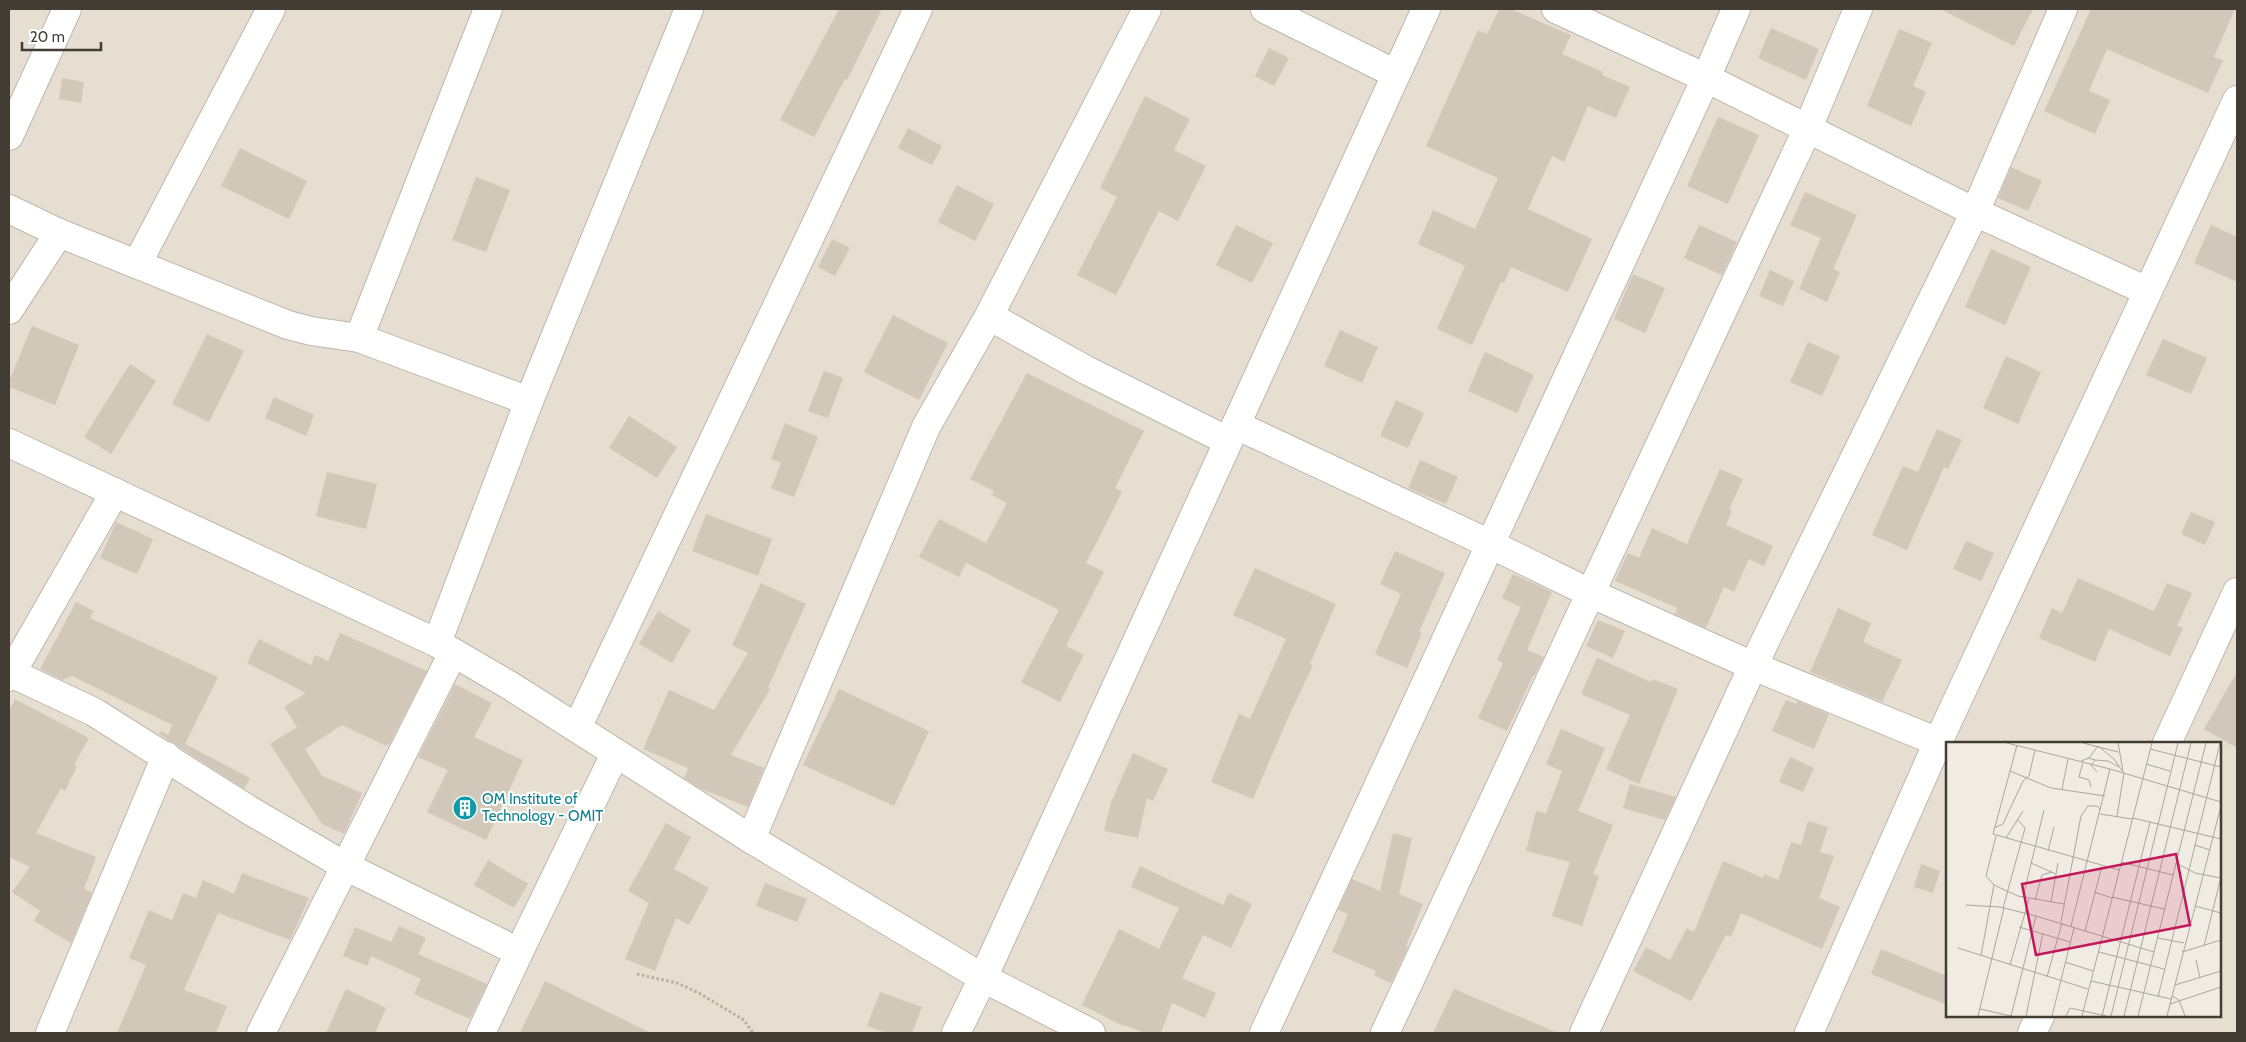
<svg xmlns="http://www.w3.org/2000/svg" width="2246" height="1042" viewBox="0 0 2246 1042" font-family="Cabin,sans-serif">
	<rect width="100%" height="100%" fill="#f1ece3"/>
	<path fill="#e5ded1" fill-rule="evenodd" d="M 9,9 L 2237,9 L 2237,1033 L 9,1033 ZM 1947,743 L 2220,743 L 2220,1016 L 1947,1016 Z"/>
	<g fill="#d2c8b9">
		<polygon points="839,9 882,9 847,80 845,79 814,137 780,120"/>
		<polygon points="1499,9 1511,9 1571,35 1562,54 1603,72 1602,75 1630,87 1616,118 1588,106 1564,162 1552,156 1528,209 1592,239 1568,292 1511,267 1504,283 1501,282 1472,345 1437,329 1465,266 1418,244 1433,210 1475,229 1498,178 1426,146 1478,30 1487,34"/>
		<polygon points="1940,9 2033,9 2014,46"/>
		<polygon points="2091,9 2235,9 2214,57 2223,60 2208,93 2107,49 2089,91 2110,100 2095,134 2044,111"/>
		<polygon points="1771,28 1819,49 1806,80 1758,58"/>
		<polygon points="1899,29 1932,43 1913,86 1926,92 1911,126 1867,106"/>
		<polygon points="1269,48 1289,58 1274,86 1255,76"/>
		<polygon points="62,78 84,82 81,103 59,99"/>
		<polygon points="1145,96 1190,119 1174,150 1206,166 1178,221 1159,211 1116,295 1077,275 1117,197 1100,188"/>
		<polygon points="1718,117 1759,135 1728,204 1687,186"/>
		<polygon points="908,128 942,146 932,165 898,148"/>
		<polygon points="240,148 307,181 289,219 221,186"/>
		<polygon points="2011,167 2042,181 2028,211 1998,198"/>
		<polygon points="476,177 510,190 486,252 452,240"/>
		<polygon points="957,185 994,204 975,241 938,222"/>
		<polygon points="1805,192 1857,215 1833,269 1840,272 1827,302 1799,289 1821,238 1790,225"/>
		<polygon points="1236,225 1273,243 1252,283 1216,265"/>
		<polygon points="1699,225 1737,242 1722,275 1684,258"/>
		<polygon points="2211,225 2237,237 2237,282 2194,263"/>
		<polygon points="832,239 850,248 835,276 818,267"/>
		<polygon points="1991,249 2031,267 2005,325 1965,307"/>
		<polygon points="1770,270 1794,281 1783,306 1759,296"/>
		<polygon points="1633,274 1665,288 1645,333 1614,319"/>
		<polygon points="893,315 948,343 919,400 864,372"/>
		<polygon points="32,326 79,345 55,405 9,387 9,381"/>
		<polygon points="1340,330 1378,347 1362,383 1324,366"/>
		<polygon points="207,334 244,351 209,422 172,404"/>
		<polygon points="2163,339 2207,358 2191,394 2146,375"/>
		<polygon points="1808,342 1840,356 1822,396 1790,382"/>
		<polygon points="1485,352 1534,375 1517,413 1468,391"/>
		<polygon points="2006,356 2041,372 2018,424 1983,408"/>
		<polygon points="130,364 156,381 111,454 84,437"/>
		<polygon points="824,371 843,378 828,418 808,411"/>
		<polygon points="1027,373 1144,431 1115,488 1122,492 1086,563 1104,572 1066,646 1084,655 1060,702 1021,682 1059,610 966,563 959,577 919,557 939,519 986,543 1007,503 992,495 994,491 970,479"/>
		<polygon points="274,397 314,415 306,436 265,418"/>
		<polygon points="1396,400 1424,413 1408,448 1380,436"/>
		<polygon points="629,416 677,447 657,478 609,448"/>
		<polygon points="785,423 818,437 794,497 771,488 781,463 771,459"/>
		<polygon points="1937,429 1962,440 1948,469 1944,467 1907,550 1872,535 1903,466 1918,472"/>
		<polygon points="1420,460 1458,477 1446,504 1408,488"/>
		<polygon points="1720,469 1743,479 1729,509 1732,510 1726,525 1773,546 1764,566 1749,559 1734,592 1724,587 1706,628 1675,614 1677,608 1615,581 1628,553 1639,558 1652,528 1687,544"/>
		<polygon points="327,472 377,484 366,529 316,516"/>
		<polygon points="2191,512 2215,522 2205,545 2181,534"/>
		<polygon points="706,514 772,539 758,576 692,551"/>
		<polygon points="116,522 153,539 137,574 100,558"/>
		<polygon points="1966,541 1994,553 1981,581 1953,569"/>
		<polygon points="1395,551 1445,573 1419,632 1422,633 1407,668 1375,654 1401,594 1380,584"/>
		<polygon points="1255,568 1336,604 1310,664 1313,665 1288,718 1253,799 1211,782 1239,714 1250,719 1286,639 1233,615"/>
		<polygon points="1513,574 1552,592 1527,650 1544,657 1534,676 1533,676 1507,731 1478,718 1503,663 1497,660 1521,607 1502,598"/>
		<polygon points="2078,578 2154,611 2167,583 2192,593 2177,626 2183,628 2170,656 2109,629 2095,662 2039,638 2052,608 2062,613"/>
		<polygon points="761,583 806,604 768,687 770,689 731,755 764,768 748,807 701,789 684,778 688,768 643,749 669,690 714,710 748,653 732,645"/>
		<polygon points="76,602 94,611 90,618 218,677 185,744 250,778 244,789 159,734 161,731 168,735 172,725 72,676 62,680 40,669"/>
		<polygon points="1838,608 1871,623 1863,642 1902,660 1882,702 1810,672"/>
		<polygon points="658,611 691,630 672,663 639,644"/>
		<polygon points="1598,620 1625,631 1613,658 1586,646"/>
		<polygon points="340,633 427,671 389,745 387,744 386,746 342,725 305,749 322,776 362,793 344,834 322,824 270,744 297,727 284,707 306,693 247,663 259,639 311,665 315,655 328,661"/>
		<polygon points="1597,658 1651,682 1653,679 1678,689 1639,784 1606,769 1630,715 1581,694"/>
		<polygon points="2237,672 2237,748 2204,729"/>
		<polygon points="455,684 492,703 474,737 523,760 486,840 427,812 448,770 418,757"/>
		<polygon points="839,689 929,731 894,806 803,765"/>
		<polygon points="15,699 89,738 74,765 77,766 65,791 61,788 36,833 96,857 84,888 92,893 71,943 34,921 40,911 12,892 30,867 9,857 9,711"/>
		<polygon points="1786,700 1796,704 1797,701 1829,714 1814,749 1772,731"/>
		<polygon points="1561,729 1605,748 1578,811 1613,825 1593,874 1599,876 1582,926 1552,916 1570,862 1526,851 1536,811 1546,813 1562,771 1546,764"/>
		<polygon points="1133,753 1168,769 1153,801 1147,798 1138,838 1104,831 1111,802"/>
		<polygon points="1790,757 1814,768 1803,792 1779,782"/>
		<polygon points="1630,784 1676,797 1665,820 1623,808"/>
		<polygon points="1808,821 1828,827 1820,852 1834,856 1819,898 1840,907 1822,949 1741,913 1731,937 1726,935 1691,1001 1633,971 1646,947 1670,960 1687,928 1694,932 1723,861 1763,878 1764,874 1778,880 1791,842 1801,845"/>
		<polygon points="666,823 691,837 674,869 709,888 689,925 676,918 655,971 625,959 649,903 628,891"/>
		<polygon points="1393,833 1412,838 1399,894 1423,904 1406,946 1408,947 1391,983 1374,975 1376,971 1332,952 1348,914 1338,910 1352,879 1380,891"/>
		<polygon points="488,860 528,884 514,908 474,885"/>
		<polygon points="1921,864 1940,871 1933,893 1914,887"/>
		<polygon points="1140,866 1223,905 1229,893 1252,904 1231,948 1203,935 1182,978 1216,993 1205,1018 1172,1003 1161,1033 1145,1033 1124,1025 1123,1026 1082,1005 1119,929 1159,949 1179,908 1131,887"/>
		<polygon points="242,873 309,898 290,940 218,913 184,990 227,1006 216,1033 117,1033 146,965 129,958 149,910 172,920 183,893 196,898 203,880 234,894"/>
		<polygon points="765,883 807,899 797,922 756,906"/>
		<polygon points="399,926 426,938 418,954 487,984 470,1019 414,994 421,979 371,956 367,966 343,956 355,927 391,942"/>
		<polygon points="1881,949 1947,976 1947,1005 1871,974"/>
		<polygon points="545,981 651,1033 520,1033"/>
		<polygon points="346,989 386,1008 375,1033 326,1033"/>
		<polygon points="1454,989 1558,1033 1433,1033"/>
		<polygon points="880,992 922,1007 912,1033 887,1033 867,1026"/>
	</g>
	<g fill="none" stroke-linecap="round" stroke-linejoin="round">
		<defs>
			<g id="minor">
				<polyline points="1265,9 1396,74"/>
				<polyline points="1556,9 1706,78 1975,212 2147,291"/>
				<polyline points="9,136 67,9"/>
				<polyline points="9,209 59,233 288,325 311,331 359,338 529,401"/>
				<polyline points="137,264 271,9"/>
				<polyline points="9,310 59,233"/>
				<polyline points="989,316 1086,370 1228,441"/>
				<polyline points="359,338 488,9"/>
				<polyline points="1236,425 1490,544 1590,593 1753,666 1938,742"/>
				<polyline points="9,443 437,643 509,685 751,839 983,978 1091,1033"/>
				<polyline points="437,643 529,401 689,9"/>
				<polyline points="9,672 94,712 249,810 345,866 519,952"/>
				<polyline points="9,677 115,492"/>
				<polyline points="577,728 918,9"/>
				<polyline points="2167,743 2237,592"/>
				<polyline points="751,839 926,427 989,316 1147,9"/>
				<polyline points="50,1033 166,756"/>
				<polyline points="261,1033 453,653"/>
				<polyline points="481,1033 519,952 615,754"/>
				<polyline points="956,1033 983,978 1426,9"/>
				<polyline points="1264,1033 1706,78 1736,9"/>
				<polyline points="1385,1033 1807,130 1858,9"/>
				<polyline points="1584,1033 1753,666 1975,212 2063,9"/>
				<polyline points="1809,1033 1938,742 2237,100"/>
				<polyline points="2032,1033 2040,1016"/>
			</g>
		</defs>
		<use href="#minor" stroke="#bfb7a9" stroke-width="30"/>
		<polyline stroke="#bdaf98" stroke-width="3" stroke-dasharray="2.5 2.5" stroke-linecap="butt" points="637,974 677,983 697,992 744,1020 753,1033"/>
		<use href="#minor" stroke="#fff" stroke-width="28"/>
	</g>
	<defs>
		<symbol id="building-disc" viewBox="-11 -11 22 22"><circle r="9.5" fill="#0f9aa8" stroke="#fff"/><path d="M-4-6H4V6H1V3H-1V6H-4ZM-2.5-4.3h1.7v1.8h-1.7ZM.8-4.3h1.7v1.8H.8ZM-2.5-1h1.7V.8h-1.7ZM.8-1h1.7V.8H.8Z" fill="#fff"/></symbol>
	</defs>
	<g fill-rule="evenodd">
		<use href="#building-disc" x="451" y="794" width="28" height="28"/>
	</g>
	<g text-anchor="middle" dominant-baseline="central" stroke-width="4" stroke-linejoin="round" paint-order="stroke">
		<g font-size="15" fill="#0d838f" stroke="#fff" text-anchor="start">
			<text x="482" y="799">OM Institute of<tspan x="482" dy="17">Technology - OMIT</tspan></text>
		</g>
	</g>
	<g transform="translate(1946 742)">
		<rect width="275" height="275" fill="#f1ece3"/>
		<path fill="none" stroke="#aba69d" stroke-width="1" d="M 61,1 L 164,27 L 275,60M 137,1 L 172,10M 172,1 L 177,29M 71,3 L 47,92 L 173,128M 204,7 L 275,25M 143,16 L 149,18 L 145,23 L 151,30M 149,18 L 162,19 L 173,25M 135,19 L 143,16 L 152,4 L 168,17 L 177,30M 137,20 L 133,35 L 143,38 L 145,45M 200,22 L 224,29M 64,29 L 105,46 L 159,54M 116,47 L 122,17M 154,72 L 186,77M 171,74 L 178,31M 187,76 L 275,97M 48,86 L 57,82 L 77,39 L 83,34 L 89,8M 60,96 L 77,69M 249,103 L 264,108M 102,109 L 108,85M 175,120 L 227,133M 85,121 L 110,132M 230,121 L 249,131 L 275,136M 48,143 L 40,134 L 50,94M 148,150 L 166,156M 77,155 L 98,68M 166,155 L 218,167M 89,158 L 96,133 L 106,130M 105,160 L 112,121M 20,163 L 54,165 L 90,174 L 208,210M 249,164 L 275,171M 57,166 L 79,86 L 71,77M 115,180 L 135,74 L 142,64 L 151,64 L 155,68M 125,184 L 164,27M 73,185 L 124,200M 139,189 L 156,124M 212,196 L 238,201M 258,204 L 275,135M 12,206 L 142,247M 153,210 L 218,227M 236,210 L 275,198M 35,213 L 48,143 L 72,154 L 118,162M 250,218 L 254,236M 119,220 L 147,229M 64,223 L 83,157M 101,235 L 116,181M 145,239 L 225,257M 229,243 L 275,229M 226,254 L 233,258 L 239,274M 212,255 L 274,1M 224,262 L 275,245M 34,267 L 65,274M 32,274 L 58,166M 65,274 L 90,174M 80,274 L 97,191M 106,274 L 128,186M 120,274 L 124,266 L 160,274M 136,274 L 206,1M 156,274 L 204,80M 165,274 L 232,1M 178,274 L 245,1M 192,274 L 260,1M 221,274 L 275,64"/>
		<path fill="#c2185b" fill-opacity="0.15" stroke="#c2185b" stroke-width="2.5" d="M 230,112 L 244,183 L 90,213 L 76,142 Z"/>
		<rect width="275" height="275" fill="none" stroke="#423c34" stroke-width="2.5"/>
	</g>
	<rect width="2246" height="1042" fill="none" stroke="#423c34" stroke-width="20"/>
	<path d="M22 42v8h79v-8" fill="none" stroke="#423c34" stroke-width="2.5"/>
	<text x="30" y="42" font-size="15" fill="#423c34" stroke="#ffffff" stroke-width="4" paint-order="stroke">20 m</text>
</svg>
